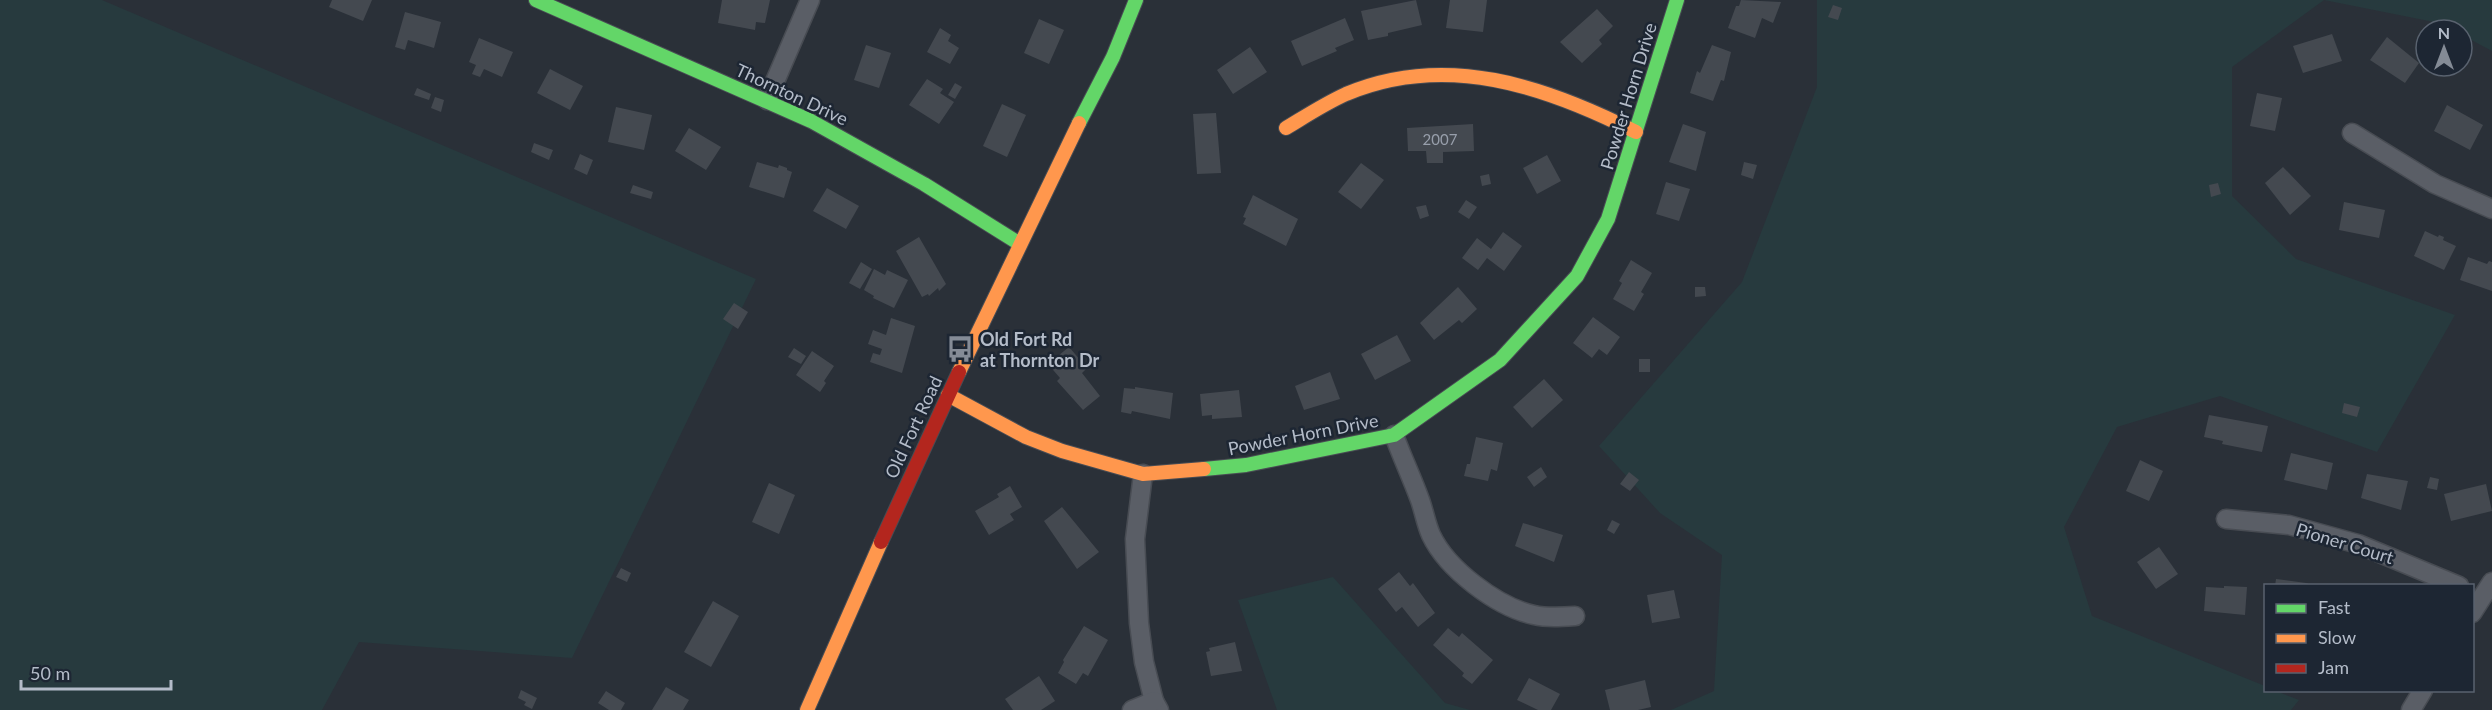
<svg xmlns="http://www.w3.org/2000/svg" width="2492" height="710" viewBox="0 0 2492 710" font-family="Lato,sans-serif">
	<rect width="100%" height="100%" fill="#2a3038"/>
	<g fill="#273a3e">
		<polygon points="0,0 102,0 756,279 572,658 359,642 322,710 0,710"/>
		<polygon points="1817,0 2492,0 2492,51 2462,35 2462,30 2452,30 2439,23 2324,0 2232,67 2232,196 2296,259 2455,315 2377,452 2220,396 2117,427 2064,527 2092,616 2265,686 2266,690 2276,691 2299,700 2291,710 1671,710 1714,691 1722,555 1660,513 1599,446 1742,282 1817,87"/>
		<polygon points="1333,577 1445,703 1470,710 1277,710 1238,600"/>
	</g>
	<g fill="#444950">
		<polygon points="332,0 372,0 363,21 329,7"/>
		<polygon points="722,0 770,0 765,23 756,22 755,30 718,23"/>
		<polygon points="1416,0 1422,25 1388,33 1388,36 1368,40 1361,11"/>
		<polygon points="1450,0 1487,0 1483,32 1446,28"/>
		<polygon points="1741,0 1781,2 1773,23 1762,18 1755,38 1728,28 1736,6 1739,6"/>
		<polygon points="1833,5 1842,8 1838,20 1828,17"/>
		<polygon points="1597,9 1613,26 1599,40 1602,44 1582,63 1560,42"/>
		<polygon points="405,12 441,22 434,48 408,40 405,50 395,47"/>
		<polygon points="1345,18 1354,40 1335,48 1337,51 1302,66 1291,41"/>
		<polygon points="1039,19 1064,30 1049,64 1024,53"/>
		<polygon points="940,28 951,35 948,41 959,48 950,64 927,52"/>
		<polygon points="2332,34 2342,61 2303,73 2293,46"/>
		<polygon points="2387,37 2419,63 2405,83 2370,60"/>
		<polygon points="479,38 513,52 502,77 484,69 480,77 472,74 476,65 469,62"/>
		<polygon points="866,45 891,53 879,88 854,80"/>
		<polygon points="1712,45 1731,52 1724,81 1721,80 1713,101 1690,93 1697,71 1700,73"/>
		<polygon points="1250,47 1267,72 1233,94 1217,70"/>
		<polygon points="550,69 583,86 570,110 537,93"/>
		<polygon points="927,79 943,89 940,93 954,102 939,124 909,105"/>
		<polygon points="955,83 962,87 955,99 948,95"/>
		<polygon points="417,88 431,94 429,100 414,95"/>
		<polygon points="2257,93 2282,98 2275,131 2250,126"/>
		<polygon points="435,97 444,100 441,112 431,108"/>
		<polygon points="1002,104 1026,115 1007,157 983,146"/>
		<polygon points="2447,105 2483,125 2470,150 2434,131"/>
		<polygon points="616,107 652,115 644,150 608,142"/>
		<polygon points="1216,113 1221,173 1197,174 1193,114"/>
		<polygon points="1473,124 1474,151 1443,152 1443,163 1427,163 1426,151 1408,151 1407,128"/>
		<polygon points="1683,124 1706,132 1696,171 1669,162"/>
		<polygon points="689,128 721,147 706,170 675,151"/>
		<polygon points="534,143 553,150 549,160 531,152"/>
		<polygon points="580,154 593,160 587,175 574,169"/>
		<polygon points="1547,155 1561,181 1537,194 1523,168"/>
		<polygon points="757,162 778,168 779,165 787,168 787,170 792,172 784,198 749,187"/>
		<polygon points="1744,162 1757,165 1753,179 1741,175"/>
		<polygon points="1361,163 1384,180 1361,209 1338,192"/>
		<polygon points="2283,167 2311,196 2290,215 2265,183"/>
		<polygon points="1489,174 1491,184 1482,186 1480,176"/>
		<polygon points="1666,182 1690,189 1679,221 1656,214"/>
		<polygon points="2218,183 2221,194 2211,197 2209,185"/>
		<polygon points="633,185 653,192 651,199 630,193"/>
		<polygon points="827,188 859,206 846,229 813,211"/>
		<polygon points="1253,195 1298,219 1286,246 1243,224 1246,218 1243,217"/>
		<polygon points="1466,200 1477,207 1469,219 1458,212"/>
		<polygon points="2344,202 2385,210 2379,238 2339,230"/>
		<polygon points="1426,205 1429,216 1420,219 1416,207"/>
		<polygon points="2425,231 2438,237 2439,235 2444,237 2443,240 2456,246 2444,270 2414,256"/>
		<polygon points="1503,232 1522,246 1504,271 1487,258 1478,270 1462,258 1477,238 1491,249"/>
		<polygon points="919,237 946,284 939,291 938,288 929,296 928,294 922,297 896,251"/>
		<polygon points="2468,257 2487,264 2489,261 2492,262 2492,291 2460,280"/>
		<polygon points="1631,260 1652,273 1641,292 1644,294 1634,311 1613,299 1622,283 1619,281"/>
		<polygon points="861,262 872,269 860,289 849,283"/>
		<polygon points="874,269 885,275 887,270 908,280 894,308 873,298 874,296 864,290"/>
		<polygon points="1458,287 1477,309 1462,323 1459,320 1434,340 1420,323"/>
		<polygon points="1695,287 1705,287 1706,296 1695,297"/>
		<polygon points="734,303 748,312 738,329 723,319"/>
		<polygon points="1593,317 1620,337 1607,355 1599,349 1592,358 1573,343"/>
		<polygon points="891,318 915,326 902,373 870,362 873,353 880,355 882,349 868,344 873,330 886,335"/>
		<polygon points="1397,335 1411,361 1375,380 1361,354"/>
		<polygon points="1069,347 1087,368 1082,373 1100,396 1083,410 1057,381 1060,378 1048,364"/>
		<polygon points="794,348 806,356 801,364 788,357"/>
		<polygon points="812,351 834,366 824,381 826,383 820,392 796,375"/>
		<rect x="1639" y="359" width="11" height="13"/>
		<polygon points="1330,372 1340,399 1304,410 1295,386"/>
		<polygon points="1544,379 1563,400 1532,428 1513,407"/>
		<polygon points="1135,387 1173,393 1170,419 1132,411 1131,414 1121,412 1124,388 1135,389"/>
		<polygon points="1239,390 1242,417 1212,419 1212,415 1202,416 1200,394"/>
		<polygon points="2344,403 2360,407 2357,417 2342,413"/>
		<polygon points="2209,415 2268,426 2262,452 2222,444 2223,441 2204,437"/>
		<polygon points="1476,437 1503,443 1497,471 1491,469 1488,481 1464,476 1467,464 1470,464"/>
		<polygon points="2291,453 2333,463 2327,490 2284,480"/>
		<polygon points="2140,460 2163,471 2149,501 2126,491"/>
		<polygon points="1541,467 1547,477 1534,487 1527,477"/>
		<polygon points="1629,472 1639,480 1630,491 1620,484"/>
		<polygon points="2367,474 2408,481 2401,510 2361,498"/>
		<polygon points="2430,477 2439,479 2437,490 2427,488"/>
		<polygon points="769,483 795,495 779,534 752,522"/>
		<polygon points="2486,484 2492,511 2451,521 2444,494"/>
		<polygon points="1010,486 1022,507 1010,514 1014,520 989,535 975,511 999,497 997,494"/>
		<polygon points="1062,507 1099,552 1077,569 1044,521"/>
		<polygon points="1612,520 1620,524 1614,534 1607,530"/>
		<polygon points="1523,523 1563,535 1554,562 1515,546"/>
		<polygon points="2159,547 2178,574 2156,589 2137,562"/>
		<polygon points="621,568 631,573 627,582 616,577"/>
		<polygon points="1399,572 1410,586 1413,583 1435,613 1418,627 1402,607 1396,612 1378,589"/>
		<polygon points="2276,579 2306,583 2315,586 2275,586"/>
		<polygon points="2224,586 2247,587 2245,615 2204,611 2206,587 2224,588"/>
		<polygon points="1674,590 1680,618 1652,623 1647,595"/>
		<polygon points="713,601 739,616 711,667 684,652"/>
		<polygon points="1084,626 1108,640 1088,676 1083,673 1076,684 1058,673 1064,662 1063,660"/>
		<polygon points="1448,628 1459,637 1462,633 1493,660 1472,684 1462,676 1464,673 1433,645"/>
		<polygon points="1235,642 1242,671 1211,676 1206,652 1210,651 1209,648"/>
		<polygon points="1039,676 1055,701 1041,710 1013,710 1005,699"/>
		<polygon points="1529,678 1560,694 1551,710 1538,710 1517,700"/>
		<polygon points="1645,680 1651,707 1638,710 1610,710 1605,690"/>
		<polygon points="666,687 689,700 683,710 652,710"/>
		<polygon points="521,690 537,698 532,709 524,705 526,702 518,698"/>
		<polygon points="606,691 625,703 621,710 609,710 598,703"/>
	</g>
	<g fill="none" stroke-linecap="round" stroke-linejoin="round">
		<defs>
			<g id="street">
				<polyline points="767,100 810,0"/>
				<polyline points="2352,133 2435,184 2492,209"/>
				<path d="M 1394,435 C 1402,457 1412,478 1420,500 C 1424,511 1426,524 1431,535 C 1447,569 1497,607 1534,615 C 1547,618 1561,617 1575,616"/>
				<polyline points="1143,474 1135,539 1139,623 1144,662 1154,701 1159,710"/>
				<polyline points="2226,519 2289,525 2358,544 2459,586"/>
				<polyline points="2472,613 2492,582"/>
				<polyline points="1132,710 1154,701"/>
				<polyline points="2411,710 2423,690"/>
			</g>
			<g id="fast">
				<polyline points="536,0 811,121 924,184 1020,244"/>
				<polyline points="1079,123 1113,57 1136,0"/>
				<polyline points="1204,469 1246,465 1394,435 1500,360 1577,276 1608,219 1677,0"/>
			</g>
			<g id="slow">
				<path d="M 1286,128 C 1306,116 1324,104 1346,94 C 1446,52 1545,86 1636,132"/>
				<polyline points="959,372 1079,123"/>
				<polyline points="948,395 1026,437 1062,451 1143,474 1204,469"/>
				<polyline points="807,710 881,542"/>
			</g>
			<polyline id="jam" points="881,542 959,372"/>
		</defs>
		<use href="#street" stroke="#484c53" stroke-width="21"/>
		<use href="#fast" stroke="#484c53" stroke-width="16"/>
		<use href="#slow" stroke="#484c53" stroke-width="16"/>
		<use href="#jam" stroke="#484c53" stroke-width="16"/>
		<use href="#street" stroke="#5a5e66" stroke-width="18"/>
		<use href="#fast" stroke="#63d668" stroke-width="14"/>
		<use href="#slow" stroke="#ff974d" stroke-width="14"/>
		<use href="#jam" stroke="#b3261e" stroke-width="14"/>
	</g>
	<defs>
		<symbol id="bus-bare" viewBox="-9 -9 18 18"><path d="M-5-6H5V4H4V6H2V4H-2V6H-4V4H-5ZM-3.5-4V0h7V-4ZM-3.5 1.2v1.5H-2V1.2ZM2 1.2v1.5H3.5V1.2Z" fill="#848b96" stroke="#1d2633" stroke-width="2.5" paint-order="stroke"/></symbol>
	</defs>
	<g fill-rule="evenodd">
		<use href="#bus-bare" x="941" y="330" width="38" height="38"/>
	</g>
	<g text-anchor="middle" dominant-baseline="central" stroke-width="5" stroke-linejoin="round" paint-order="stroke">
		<g font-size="15" fill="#989fab">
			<text x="1440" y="139">2007</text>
		</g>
		<g font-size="18" fill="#b4bcc9" stroke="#1d2633">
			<text transform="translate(792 94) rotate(25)">Thornton Drive</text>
			<text transform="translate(1628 96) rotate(-73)">Powder Horn Drive</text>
			<text transform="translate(913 427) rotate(-65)">Old Fort Road</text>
			<text transform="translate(1303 434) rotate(-11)">Powder Horn Drive</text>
			<text transform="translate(2345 543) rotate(17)">Pioner Court</text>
		</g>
		<g font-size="18" font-weight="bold" fill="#b4bcc9" stroke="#1d2633" text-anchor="start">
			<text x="980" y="339">Old Fort Rd<tspan x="980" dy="21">at Thornton Dr</tspan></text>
		</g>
	</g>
	<rect x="2264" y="584" width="210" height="108" fill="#1d2633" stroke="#59626f" stroke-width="1.5"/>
	<rect x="2276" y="604" width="30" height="9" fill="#63d668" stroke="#59626f" stroke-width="1.5"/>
	<text x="2318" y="614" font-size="18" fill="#b4bcc9">Fast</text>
	<rect x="2276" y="634" width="30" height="9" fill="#ff974d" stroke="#59626f" stroke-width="1.5"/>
	<text x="2318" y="644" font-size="18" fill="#b4bcc9">Slow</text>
	<rect x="2276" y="664" width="30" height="9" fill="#b3261e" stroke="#59626f" stroke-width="1.5"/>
	<text x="2318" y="674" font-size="18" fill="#b4bcc9">Jam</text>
	<g transform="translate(2444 48)"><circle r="28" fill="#1d2633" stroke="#59626f" stroke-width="1.5"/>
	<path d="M0-4.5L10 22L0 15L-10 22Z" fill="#848b96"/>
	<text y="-9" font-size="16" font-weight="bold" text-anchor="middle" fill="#b4bcc9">N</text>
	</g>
	<path d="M21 680v9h150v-9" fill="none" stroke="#b4bcc9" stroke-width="3"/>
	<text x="30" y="680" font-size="18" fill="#b4bcc9" stroke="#1d2633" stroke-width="4.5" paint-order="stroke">50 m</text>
</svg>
